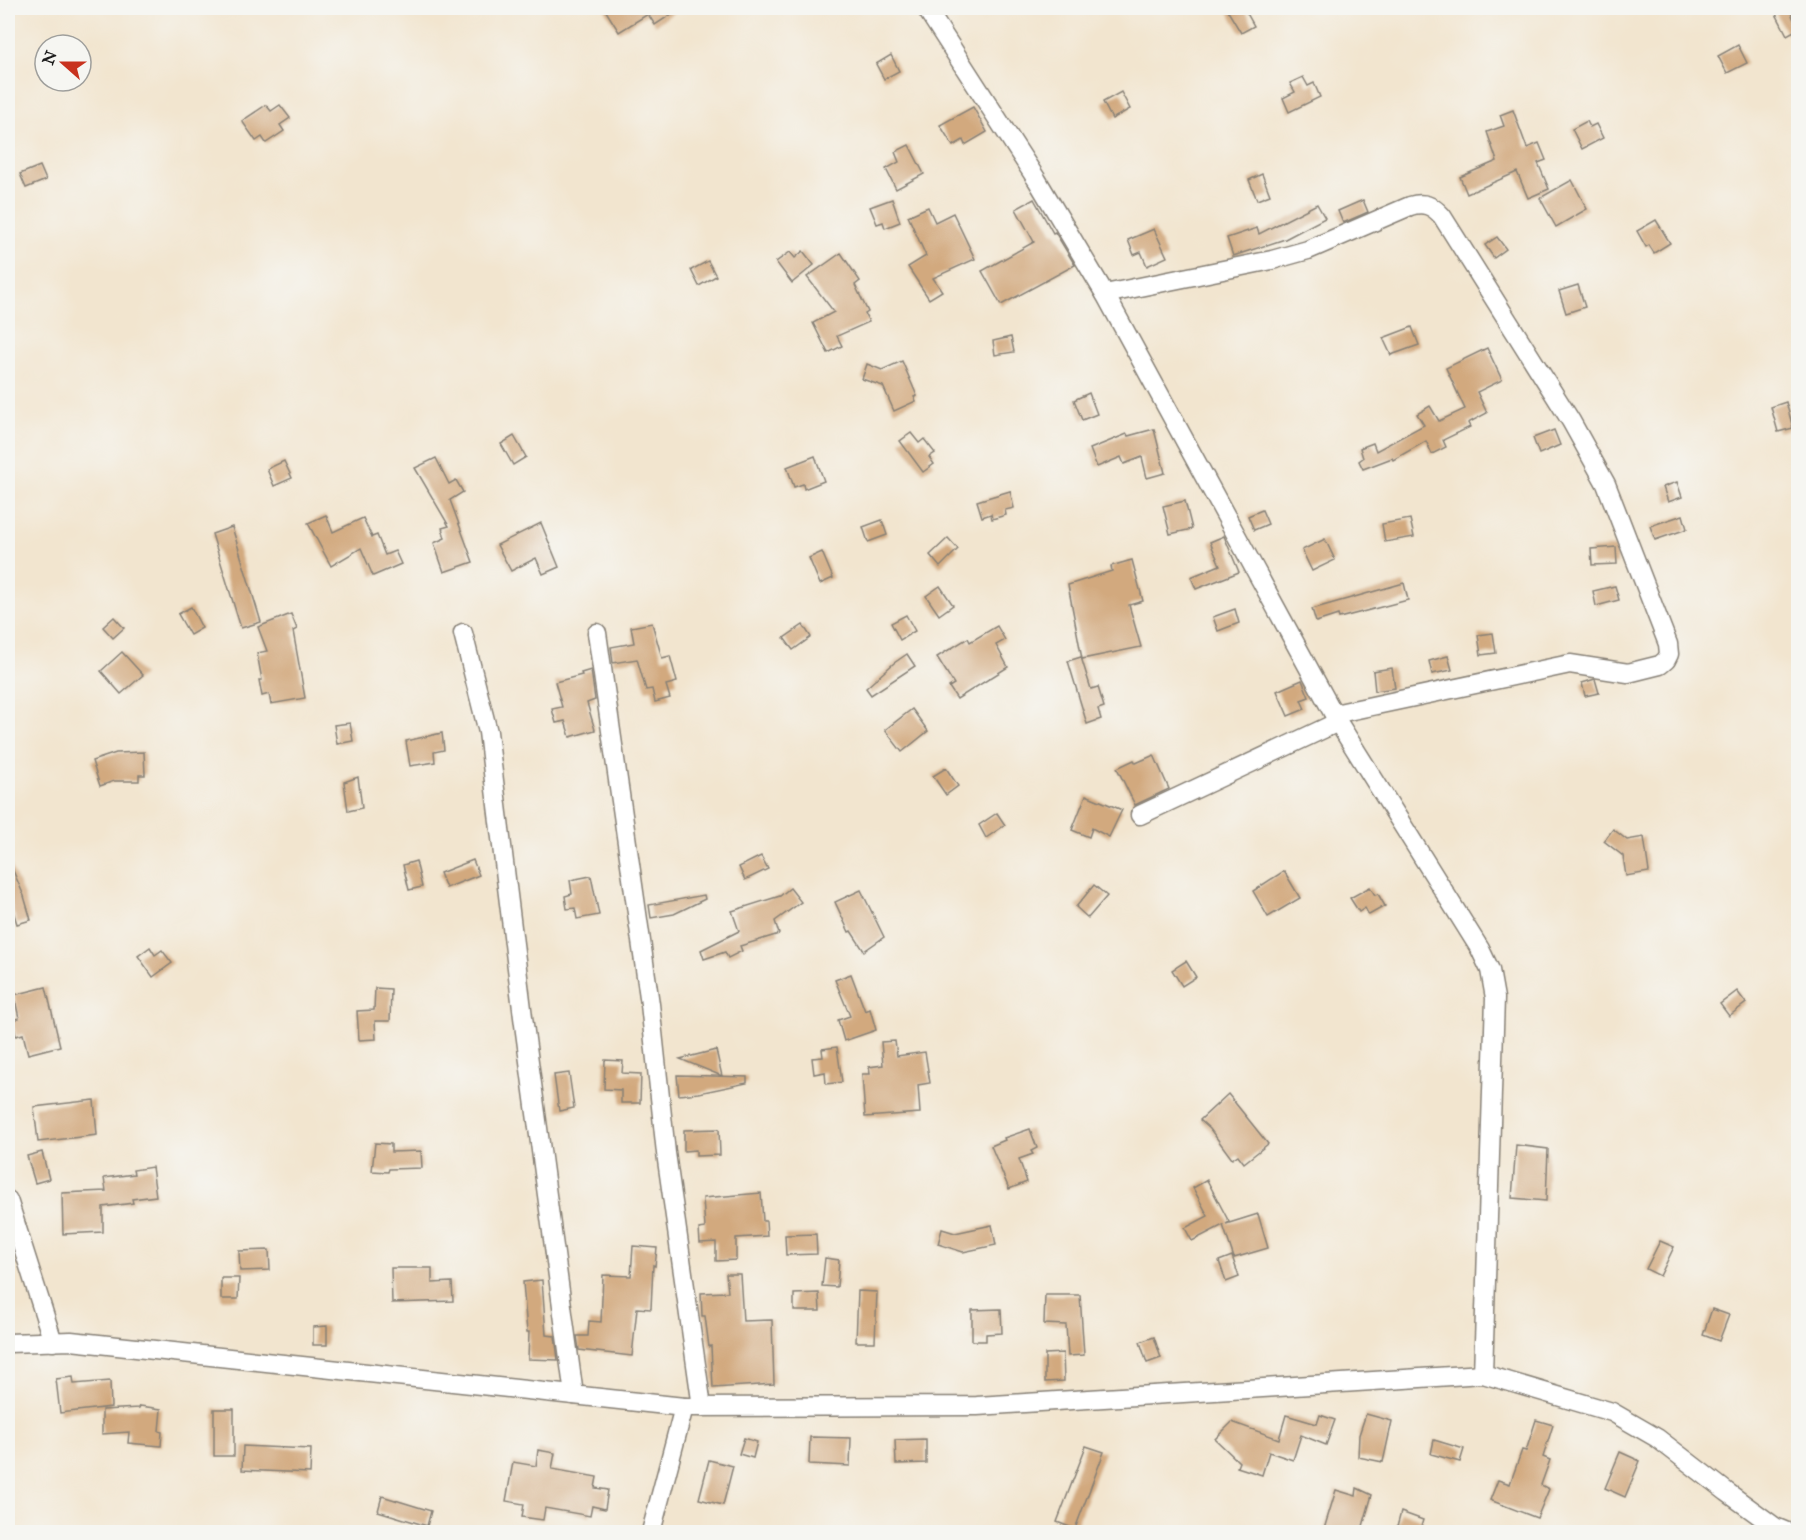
<svg xmlns="http://www.w3.org/2000/svg" width="1806" height="1540" viewBox="0 0 1806 1540" font-family="'IM FELL Great Primer',serif">
	<rect width="100%" height="100%" fill="#f6f6f2"/>
	<filter id="ink" filterUnits="userSpaceOnUse"><feTurbulence type="fractalNoise" baseFrequency=".0167" numOctaves="2"/><feDisplacementMap in="SourceGraphic" scale="12" xChannelSelector="R" yChannelSelector="G"/><feConvolveMatrix kernelMatrix="1 2 1 2 8 2 1 2 1" color-interpolation-filters="sRGB"/></filter>
	<filter id="wash" filterUnits="userSpaceOnUse"><feTurbulence type="fractalNoise" baseFrequency=".008" numOctaves="4" result="noise"/><feDisplacementMap in="SourceGraphic" scale="24" xChannelSelector="R" yChannelSelector="G"/><feGaussianBlur stdDeviation="1.35" result="paint"/><feColorMatrix in="noise" values="0 0 0 0 0 0 0 0 0 0 0 0 0 0 0 0 0 1.4 0 .05"/><feComposite in="paint" operator="in"/></filter>
	<g filter="url(#wash)">
		<rect width="100%" height="100%" fill="#f2e5cf"/>
		<g id="blocks">
			<g fill="#d2a97e">
				<polygon points="604,8 681,8 655,25 648,14 619,32"/>
				<polygon points="1226,8 1244,8 1254,26 1241,33"/>
				<polygon points="1773,8 1789,8 1798,29 1787,35"/>
				<polygon points="1738,45 1747,63 1727,73 1718,56"/>
				<polygon points="891,55 899,71 884,79 876,64"/>
				<polygon points="1303,77 1308,86 1314,83 1320,97 1289,112 1283,98 1295,92 1290,83"/>
				<polygon points="1121,92 1130,109 1112,119 1103,102"/>
				<polygon points="266,105 271,111 280,105 290,118 280,125 284,131 266,143 262,137 256,141 242,121"/>
				<polygon points="973,107 987,132 965,145 963,140 953,146 940,125"/>
				<polygon points="1513,110 1527,148 1539,143 1546,160 1538,163 1549,189 1528,198 1517,172 1467,194 1460,177 1497,161 1487,132 1504,126 1500,115"/>
				<polygon points="1587,121 1590,127 1596,124 1603,138 1582,149 1572,129"/>
				<polygon points="909,145 924,174 896,189 886,169 899,162 895,152"/>
				<polygon points="40,166 46,180 26,188 20,174"/>
				<polygon points="1262,174 1270,195 1257,200 1249,180"/>
				<polygon points="1572,180 1587,209 1556,227 1540,198"/>
				<polygon points="892,199 900,222 885,228 883,222 877,224 870,207"/>
				<polygon points="1034,199 1053,233 1055,232 1075,265 1001,305 982,271 1034,242 1016,209"/>
				<polygon points="1363,200 1368,212 1343,223 1338,211"/>
				<polygon points="1317,204 1325,218 1285,239 1233,256 1227,238 1257,228 1259,234"/>
				<polygon points="928,207 935,222 953,213 975,259 933,278 942,291 929,299 908,267 926,256 908,216"/>
				<polygon points="1656,220 1670,243 1654,253 1649,245 1646,247 1637,231"/>
				<polygon points="1154,229 1167,257 1147,266 1141,252 1134,255 1128,240"/>
				<polygon points="1497,237 1506,249 1494,258 1485,245"/>
				<polygon points="803,251 814,265 792,283 776,262 790,252 795,258"/>
				<polygon points="841,253 860,281 855,285 868,312 865,314 869,322 837,336 842,346 828,353 813,323 834,312 807,277"/>
				<polygon points="708,261 716,276 699,286 691,270"/>
				<polygon points="1578,285 1585,307 1566,313 1559,291"/>
				<polygon points="1412,327 1419,345 1391,355 1383,338"/>
				<polygon points="1011,337 1014,352 995,355 993,341"/>
				<polygon points="1487,348 1502,380 1477,392 1487,413 1468,423 1470,427 1443,440 1446,447 1432,454 1426,441 1393,460 1392,458 1363,469 1359,461 1363,458 1360,448 1373,443 1376,451 1424,425 1417,414 1430,406 1439,421 1465,409 1446,368"/>
				<polygon points="902,361 917,396 914,397 916,401 894,411 883,386 862,379 867,364 882,370"/>
				<polygon points="1089,393 1097,414 1082,420 1074,400"/>
				<polygon points="1786,402 1793,428 1778,432 1771,407"/>
				<polygon points="1154,429 1165,473 1147,478 1142,457 1124,464 1121,457 1097,467 1090,449 1127,434 1128,436"/>
				<polygon points="1554,430 1560,445 1539,454 1533,438"/>
				<polygon points="911,433 919,443 924,439 935,453 929,457 934,464 923,472 900,441"/>
				<polygon points="514,436 526,457 513,465 501,444"/>
				<polygon points="815,456 824,481 804,489 803,484 794,487 787,467"/>
				<polygon points="436,458 449,484 456,480 463,492 450,500 473,562 444,572 434,543 445,538 442,528 449,526 415,468"/>
				<polygon points="284,461 292,478 274,486 267,469"/>
				<polygon points="1677,482 1682,497 1668,502 1663,487"/>
				<polygon points="1010,491 1014,508 1005,510 1006,515 992,519 991,514 982,517 977,501"/>
				<polygon points="1185,501 1192,529 1170,534 1163,506"/>
				<polygon points="1262,510 1268,524 1254,530 1248,516"/>
				<polygon points="326,515 333,532 363,518 372,537 377,535 385,555 395,551 401,564 373,576 361,548 331,566 308,523"/>
				<polygon points="1683,515 1687,529 1655,540 1650,526"/>
				<polygon points="1410,519 1414,537 1385,542 1382,524"/>
				<polygon points="882,520 887,535 868,542 863,527"/>
				<polygon points="541,523 559,567 543,574 536,558 511,571 497,545"/>
				<polygon points="232,527 261,622 241,628 212,534"/>
				<polygon points="1224,536 1239,572 1196,589 1191,577 1220,565 1210,542"/>
				<polygon points="948,538 958,549 940,567 930,555"/>
				<polygon points="1325,539 1335,560 1312,571 1302,550"/>
				<polygon points="1616,547 1617,564 1592,565 1591,549"/>
				<polygon points="822,552 833,578 820,584 809,558"/>
				<polygon points="1132,560 1143,601 1129,605 1141,647 1082,659 1068,585 1112,571 1111,566"/>
				<polygon points="1404,583 1408,600 1339,618 1338,615 1316,622 1312,609"/>
				<polygon points="940,586 953,605 939,615 926,596"/>
				<polygon points="1615,586 1619,600 1596,606 1593,591"/>
				<polygon points="191,607 202,628 190,635 178,614"/>
				<polygon points="1235,609 1239,623 1218,631 1213,617"/>
				<polygon points="291,614 297,629 293,631 305,698 271,704 269,694 262,696 259,680 262,680 257,653 267,651 258,627"/>
				<polygon points="906,615 915,631 900,640 891,623"/>
				<polygon points="114,617 124,628 113,638 103,627"/>
				<polygon points="652,623 662,658 670,656 677,682 666,685 670,698 655,702 652,689 646,690 637,659 613,663 611,647 634,643 631,627"/>
				<polygon points="803,625 811,637 793,650 784,638"/>
				<polygon points="997,626 1005,640 996,645 1008,667 957,699 949,687 954,684 937,657 968,638 970,642"/>
				<polygon points="1493,633 1496,653 1481,655 1478,635"/>
				<polygon points="122,652 143,675 121,694 101,671"/>
				<polygon points="907,654 915,666 871,695 866,688 894,663"/>
				<polygon points="1448,656 1452,670 1432,674 1429,661"/>
				<polygon points="1081,657 1091,689 1098,687 1104,707 1098,709 1101,719 1087,724 1068,661"/>
				<polygon points="1392,668 1395,688 1375,691 1373,671"/>
				<polygon points="591,670 595,700 587,703 595,730 570,737 565,721 556,723 552,709 562,707 555,682 582,675 581,673"/>
				<polygon points="1595,679 1599,693 1585,696 1582,683"/>
				<polygon points="1302,680 1309,697 1301,700 1305,709 1288,716 1277,691"/>
				<polygon points="912,709 928,731 902,752 885,730"/>
				<polygon points="350,723 353,741 337,744 334,725"/>
				<polygon points="442,733 444,750 434,752 435,762 410,766 406,741"/>
				<polygon points="144,752 145,775 139,775 139,781 114,781 100,786 92,761 116,753"/>
				<polygon points="1154,755 1169,789 1135,805 1117,768 1134,760 1136,763"/>
				<polygon points="946,768 958,786 946,795 933,776"/>
				<polygon points="358,777 362,808 348,811 344,782"/>
				<polygon points="1086,795 1122,810 1109,837 1092,828 1089,837 1072,830"/>
				<polygon points="997,813 1005,825 986,838 979,825"/>
				<polygon points="1613,829 1627,840 1644,837 1649,872 1626,876 1623,856 1604,841"/>
				<polygon points="761,856 768,869 745,880 739,867"/>
				<polygon points="8,859 24,896 31,920 17,924 8,895"/>
				<polygon points="473,860 479,875 446,888 440,873"/>
				<polygon points="416,861 422,887 409,890 403,865"/>
				<polygon points="1284,871 1300,898 1268,917 1253,891"/>
				<polygon points="591,876 599,915 577,919 575,908 567,909 565,896 572,894 570,880"/>
				<polygon points="1094,885 1107,896 1088,918 1076,907"/>
				<polygon points="1370,887 1375,895 1378,894 1385,906 1369,915 1365,908 1359,912 1350,898"/>
				<polygon points="790,888 801,902 775,921 779,934 740,946 742,951 728,958 725,952 704,959 701,950 739,931 732,911 780,896"/>
				<polygon points="861,890 884,937 864,951 851,931 849,932 835,902"/>
				<polygon points="704,895 705,899 674,914 651,918 649,905"/>
				<polygon points="150,947 155,955 162,950 172,963 153,977 138,956"/>
				<polygon points="1186,961 1196,977 1182,986 1172,970"/>
				<polygon points="851,974 865,1011 870,1009 876,1030 844,1041 838,1020 850,1016 835,980"/>
				<polygon points="46,987 60,1046 28,1054 23,1034 16,1036 12,1020 19,1018 14,995"/>
				<polygon points="375,988 391,989 390,1021 375,1021 376,1039 359,1040 357,1011 374,1010"/>
				<polygon points="1737,991 1746,1003 1729,1016 1720,1004"/>
				<polygon points="895,1041 897,1056 925,1052 930,1083 918,1085 920,1113 865,1117 862,1074 870,1074 869,1067 883,1065 881,1042"/>
				<polygon points="837,1047 842,1082 826,1084 825,1072 814,1074 812,1058 823,1057 822,1049"/>
				<polygon points="716,1050 722,1076 680,1059"/>
				<polygon points="605,1060 623,1061 622,1073 641,1074 640,1103 621,1103 621,1090 604,1089"/>
				<polygon points="569,1073 574,1108 559,1111 554,1075"/>
				<polygon points="677,1075 747,1077 747,1083 699,1093 679,1095"/>
				<polygon points="1228,1094 1268,1144 1244,1163 1238,1155 1232,1159 1210,1129 1200,1120"/>
				<polygon points="94,1100 97,1135 38,1142 34,1107"/>
				<polygon points="719,1129 720,1155 696,1156 696,1150 684,1151 684,1130"/>
				<polygon points="1030,1129 1037,1148 1031,1151 1033,1154 1019,1159 1027,1182 1009,1189 991,1146 1005,1140 1004,1138"/>
				<polygon points="375,1143 391,1144 391,1152 421,1151 422,1168 389,1169 388,1172 372,1171"/>
				<polygon points="1516,1145 1548,1149 1546,1201 1512,1198"/>
				<polygon points="42,1152 49,1179 35,1183 27,1156"/>
				<polygon points="152,1167 156,1196 132,1199 133,1203 103,1207 103,1232 63,1234 62,1193 106,1191 104,1178 134,1174 133,1170"/>
				<polygon points="1207,1180 1229,1222 1226,1224 1258,1214 1268,1248 1234,1258 1223,1225 1192,1241 1185,1228 1208,1216 1193,1188"/>
				<polygon points="761,1193 763,1221 766,1221 767,1236 736,1238 736,1260 716,1261 716,1242 700,1243 699,1229 705,1228 703,1198"/>
				<polygon points="992,1225 996,1245 963,1252 938,1244 942,1229 955,1233"/>
				<polygon points="816,1234 817,1254 786,1255 785,1235"/>
				<polygon points="1660,1241 1674,1247 1660,1276 1646,1269"/>
				<polygon points="633,1246 657,1248 655,1266 653,1265 651,1309 637,1308 632,1356 579,1350 577,1336 588,1336 589,1321 601,1322 603,1275 631,1276"/>
				<polygon points="269,1250 270,1270 240,1271 239,1251"/>
				<polygon points="1232,1256 1239,1277 1226,1282 1219,1261"/>
				<polygon points="825,1258 839,1260 837,1287 822,1286"/>
				<polygon points="391,1268 432,1268 432,1283 452,1282 453,1301 392,1303"/>
				<polygon points="726,1274 740,1274 743,1321 772,1320 774,1384 713,1388 711,1346 709,1347 705,1316 702,1316 701,1293 728,1292"/>
				<polygon points="221,1278 239,1278 238,1299 221,1299"/>
				<polygon points="542,1280 546,1335 555,1336 558,1360 528,1359 529,1332 527,1332 523,1282"/>
				<polygon points="858,1291 877,1292 875,1342 856,1342"/>
				<polygon points="819,1293 820,1311 794,1311 794,1294"/>
				<polygon points="1045,1295 1080,1295 1084,1355 1068,1356 1066,1325 1044,1324"/>
				<polygon points="1001,1309 1002,1333 986,1334 986,1341 972,1341 972,1310"/>
				<polygon points="1712,1309 1729,1315 1719,1341 1703,1335"/>
				<polygon points="327,1326 327,1345 313,1345 313,1327"/>
				<polygon points="1154,1337 1161,1358 1147,1363 1140,1342"/>
				<polygon points="1063,1353 1064,1381 1045,1382 1045,1354"/>
				<polygon points="73,1377 74,1384 110,1381 111,1407 60,1413 56,1379"/>
				<polygon points="140,1406 161,1409 159,1431 162,1432 161,1446 128,1443 129,1432 102,1434 102,1410 139,1408"/>
				<rect x="214" y="1409" width="20" height="47"/>
				<polygon points="1366,1414 1392,1421 1383,1462 1358,1457 1359,1435"/>
				<polygon points="1286,1415 1317,1424 1320,1415 1335,1420 1326,1445 1301,1435 1293,1460 1269,1452 1262,1475 1237,1467 1239,1462 1215,1439 1232,1422 1279,1439"/>
				<polygon points="1536,1420 1553,1425 1543,1457 1550,1460 1541,1485 1549,1489 1537,1518 1490,1500 1498,1480 1510,1484 1522,1450 1526,1451"/>
				<polygon points="810,1437 851,1438 850,1466 809,1464"/>
				<polygon points="744,1438 757,1442 753,1458 739,1454"/>
				<polygon points="926,1439 926,1463 896,1464 895,1440"/>
				<polygon points="1434,1440 1464,1449 1460,1462 1431,1454"/>
				<polygon points="243,1446 311,1449 310,1473 242,1470"/>
				<polygon points="1086,1446 1104,1452 1075,1529 1057,1522"/>
				<polygon points="538,1450 555,1453 552,1469 597,1477 595,1488 608,1490 605,1509 592,1506 590,1516 545,1508 543,1520 522,1517 524,1504 506,1501 513,1462 536,1466"/>
				<polygon points="1620,1452 1640,1461 1625,1497 1605,1488"/>
				<polygon points="709,1460 733,1466 723,1505 699,1499"/>
				<polygon points="1357,1488 1372,1495 1361,1533 1334,1533 1324,1529 1336,1490 1356,1496"/>
				<polygon points="382,1496 431,1511 427,1526 378,1511"/>
				<polygon points="1401,1512 1423,1520 1419,1533 1397,1527"/>
			</g>
		</g>
	</g>
	<g filter="url(#ink)">
		<use href="#blocks" fill-opacity="0" stroke="#878076" stroke-width="1.5"/>
		<g fill="none" stroke-linecap="round" stroke-linejoin="round">
			<defs>
				<g id="street">
					<polyline points="926,8 1037,180 1105,294 1338,722 1480,949 1490,970 1495,998 1483,1374"/>
					<path d="M 1105,294 L 1272,260 L 1308,250 L 1410,206 C 1424,202 1432,205 1442,216 L 1571,421 L 1606,484 L 1668,644 L 1669,654 L 1666,660 L 1660,665 L 1628,673 L 1570,664 L 1334,714"/>
					<polyline points="463,633 488,732 523,1017 574,1395"/>
					<polyline points="597,633 650,1004 666,1153 702,1407"/>
					<polyline points="1140,815 1338,722"/>
					<polyline points="8,1200 53,1342"/>
					<polyline points="8,1343 71,1341 684,1407 977,1406 1483,1374 1612,1412 1657,1438 1727,1492 1775,1527 1787,1532"/>
					<polyline points="651,1532 684,1407"/>
				</g>
			</defs>
			<use href="#street" stroke="#878076" stroke-width="21"/>
			<use href="#street" stroke="#fff" stroke-width="18"/>
		</g>
	</g>
	<rect width="1806" height="1540" fill="none" stroke="#f6f6f2" stroke-width="30"/>
	<g transform="translate(63 63) rotate(291)"><circle r="28" fill="#f6f6f2" stroke="#9f9f9c" stroke-width="1.5"/>
	<path d="M0-4.5L10 22L0 15L-10 22Z" fill="#c8321e"/>
	<text y="-9" font-size="16" font-weight="bold" text-anchor="middle" fill="#1c1c1c">N</text>
	</g>
</svg>
